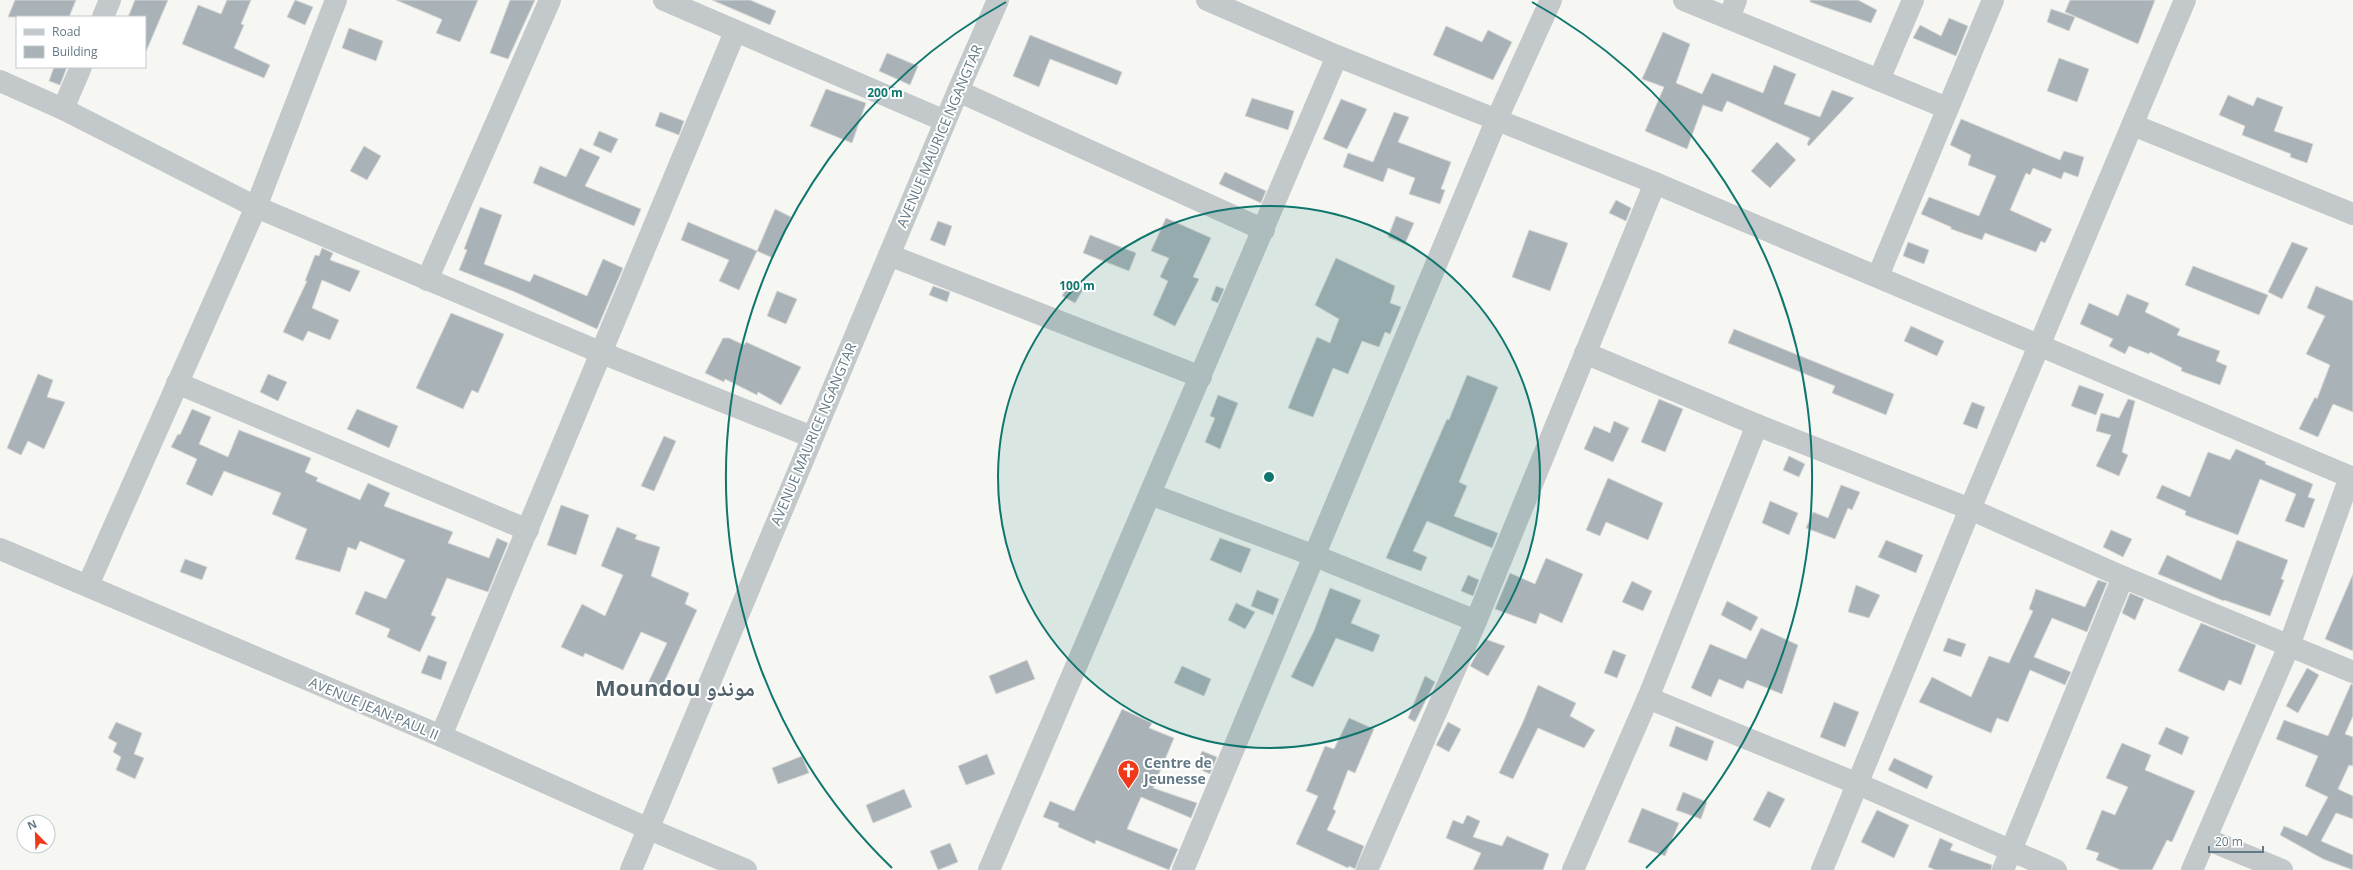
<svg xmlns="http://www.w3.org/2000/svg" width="2353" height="870" viewBox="0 0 2353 870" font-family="'Open Sans','Noto Naskh Arabic',sans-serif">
	<rect width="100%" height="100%" fill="#f6f6f2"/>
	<g fill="#a9b3b7" stroke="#d7d7d5">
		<polygon points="15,0 76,0 69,17 8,17"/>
		<polygon points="135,0 168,0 145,54 145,17 128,17"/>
		<polygon points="227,0 251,0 241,24 244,25 234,48 270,65 264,78 182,44 198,5 221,14"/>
		<polygon points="295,0 313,7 305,25 287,17"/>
		<polygon points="396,0 478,0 460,42 436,33 442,20 441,19"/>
		<polygon points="510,0 535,0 508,59 490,53"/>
		<polygon points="712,0 750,0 776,11 770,25"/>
		<polygon points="1810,0 1858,0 1877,10 1871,23 1810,2"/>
		<polygon points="2070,0 2155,0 2138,44 2065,12"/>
		<polygon points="2051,9 2075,17 2069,31 2047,22"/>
		<polygon points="1949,18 1968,26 1956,56 1913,38 1920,25 1941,36"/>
		<polygon points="1446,26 1482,42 1488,30 1512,42 1493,80 1433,55"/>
		<polygon points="349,28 383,41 376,61 342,48"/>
		<polygon points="1663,32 1690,44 1676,83 1702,94 1712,73 1763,93 1774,65 1796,74 1784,104 1820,117 1832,90 1854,98 1809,146 1807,144 1810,138 1727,101 1722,112 1703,105 1687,149 1645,131 1664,87 1642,79"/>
		<polygon points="1030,35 1122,72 1117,85 1050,59 1039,87 1013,76"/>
		<polygon points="887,53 918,66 910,85 879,71"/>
		<polygon points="2059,58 2089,69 2077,102 2047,91"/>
		<polygon points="54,67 67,67 60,85 49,81"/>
		<polygon points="826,89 866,103 852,143 810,126"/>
		<polygon points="2228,95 2253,106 2257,97 2283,107 2274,131 2313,144 2307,163 2290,157 2291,154 2242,135 2245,126 2219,115"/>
		<polygon points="1252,98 1294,111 1288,130 1245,116"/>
		<polygon points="1341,99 1367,109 1347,149 1323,139"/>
		<polygon points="660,112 684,121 679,135 655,126"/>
		<polygon points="1394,112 1409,117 1398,142 1451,162 1441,189 1445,190 1440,204 1409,194 1415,178 1388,168 1383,182 1343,167 1348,153 1373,162"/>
		<polygon points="1961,119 2060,160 2064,151 2084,157 2078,177 2064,172 2061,179 2033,168 2030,175 2026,173 2010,210 2052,229 2045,243 2041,241 2036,252 1985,233 1982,240 1951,229 1951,227 1921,214 1929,197 1979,216 1996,176 1968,165 1971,155 1950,145"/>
		<polygon points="599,131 618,139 611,153 593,145"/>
		<polygon points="1777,142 1796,160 1770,188 1751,171"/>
		<polygon points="364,146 381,156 367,180 350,171"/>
		<polygon points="580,148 600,157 585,186 641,209 634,226 533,183 540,166 566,177"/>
		<polygon points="1225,172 1266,191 1261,203 1219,184"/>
		<polygon points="1616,200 1631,208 1626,221 1609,213"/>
		<polygon points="480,207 502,215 484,264 530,282 534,274 587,296 603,259 623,268 597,329 515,292 459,270 467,250 464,249"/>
		<polygon points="775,209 791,217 773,258 757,251"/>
		<polygon points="1396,216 1414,223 1405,244 1388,237"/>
		<polygon points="1166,218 1211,238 1193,277 1199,279 1175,326 1153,315 1168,281 1160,277 1169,258 1151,251"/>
		<polygon points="938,221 952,226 945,246 930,240"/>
		<polygon points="688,222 757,251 739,290 719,281 729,260 681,240"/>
		<polygon points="1529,230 1568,243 1550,291 1512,277"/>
		<polygon points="1090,235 1136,253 1129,271 1083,253"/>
		<polygon points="1908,242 1929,250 1924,264 1903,256"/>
		<polygon points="2292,242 2308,248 2282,299 2268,292"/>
		<polygon points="322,248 333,253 330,260 360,271 350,292 322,280 312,308 339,320 330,340 308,331 303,341 283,332 307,281 305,281 315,255 319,256"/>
		<polygon points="1336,258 1395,286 1390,303 1401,307 1390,334 1385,332 1379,347 1362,341 1348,374 1333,368 1313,417 1288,408 1317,337 1330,343 1339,319 1315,305"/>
		<polygon points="2193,266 2268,295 2259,315 2185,285"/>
		<polygon points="1071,280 1084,288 1075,303 1062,296"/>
		<polygon points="933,286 950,292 947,302 929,295"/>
		<polygon points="1216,286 1224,289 1218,303 1211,300"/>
		<polygon points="2316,286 2353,301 2353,412 2333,404 2318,437 2299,429 2315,397 2317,399 2330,365 2306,354 2325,316 2307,308"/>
		<polygon points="777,291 797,299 786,324 767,316"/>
		<polygon points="2127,294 2149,303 2145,312 2180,329 2177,335 2220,351 2216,361 2227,366 2220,385 2181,371 2182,368 2150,352 2149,354 2129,346 2125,354 2109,346 2113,339 2080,324 2089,303 2118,316"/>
		<polygon points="451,313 504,334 478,393 472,390 463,409 416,388"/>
		<polygon points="1911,326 1944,341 1937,356 1904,341"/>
		<polygon points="1734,329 1894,394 1886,415 1832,393 1835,386 1728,343"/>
		<polygon points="723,338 729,338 744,345 746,342 801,367 781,405 758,392 757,395 725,379 724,382 705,373"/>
		<polygon points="38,374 53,380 47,397 65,402 44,449 28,441 21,455 7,448"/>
		<polygon points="268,374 287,382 278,401 260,392"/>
		<polygon points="1467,375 1498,387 1459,482 1467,486 1454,516 1498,533 1492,548 1427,521 1413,551 1427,557 1421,571 1386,558 1447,419 1449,420"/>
		<polygon points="2079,385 2104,394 2096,415 2071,406"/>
		<polygon points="1218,395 1238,403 1220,449 1205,442 1215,418 1210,416"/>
		<polygon points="1659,399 1683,409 1665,452 1641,442"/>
		<polygon points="2128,399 2135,401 2122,452 2128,455 2119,476 2096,466 2111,435 2096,431 2101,413 2119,418"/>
		<polygon points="1972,402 1985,407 1977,429 1963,424"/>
		<polygon points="192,409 211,417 199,444 228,457 239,430 311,458 305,472 318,478 316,481 360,500 368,483 390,493 384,506 453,532 448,543 489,558 497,538 508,543 488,592 447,578 431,615 436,617 420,652 387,637 390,629 355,614 365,591 386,599 405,560 360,541 356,550 348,547 340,572 295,559 307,529 272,514 281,493 224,471 212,496 186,484 197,459 171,447 178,434 180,435"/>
		<polygon points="357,409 398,426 389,448 347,429"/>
		<polygon points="1614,421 1629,428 1613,462 1584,449 1594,426 1610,433"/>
		<polygon points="664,436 676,441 654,491 641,486"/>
		<polygon points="2236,449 2266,462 2265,464 2313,484 2308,497 2315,499 2304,528 2285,521 2296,494 2260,479 2238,535 2185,515 2186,511 2156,498 2162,485 2190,497 2208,452 2230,460"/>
		<polygon points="1789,456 1805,464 1799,477 1783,470"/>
		<polygon points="1608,478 1663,503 1648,540 1606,522 1600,536 1586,530"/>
		<polygon points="1841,485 1860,492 1852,510 1848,508 1835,539 1806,528 1813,512 1828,518"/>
		<polygon points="1770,501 1798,513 1789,535 1762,523"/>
		<polygon points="561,505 589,515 576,555 547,545"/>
		<polygon points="617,527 637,535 635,539 660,547 651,576 689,593 685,604 697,610 661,689 648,683 667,643 641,632 623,670 585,653 583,657 561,647 582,604 605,616 623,575 601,566"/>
		<polygon points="2111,530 2132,539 2123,557 2103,547"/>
		<polygon points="1220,538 1251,549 1241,573 1210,560"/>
		<polygon points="1886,540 1923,555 1916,573 1878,557"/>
		<polygon points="2237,540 2288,560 2281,579 2284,580 2270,616 2224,600 2224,601 2158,574 2167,555 2221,580"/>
		<polygon points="1546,558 1583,574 1562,623 1540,613 1536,624 1495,609 1510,573 1535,584"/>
		<polygon points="185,559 207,567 202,580 180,572"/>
		<polygon points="2353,574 2353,651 2325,639"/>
		<polygon points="1468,575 1479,580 1473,596 1461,591"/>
		<polygon points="2098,580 2107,583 2087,632 2052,618 2034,657 2071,672 2065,685 2030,670 2008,722 1997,718 1991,733 1919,702 1932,677 1971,697 1989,656 2009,663 2033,611 2029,609 2036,589 2085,607"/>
		<polygon points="1632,581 1652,591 1643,611 1622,602"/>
		<polygon points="1856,585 1880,595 1869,618 1848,612"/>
		<polygon points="1330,588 1361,600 1351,623 1380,635 1373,652 1336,638 1313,687 1291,677 1314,631"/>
		<polygon points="1257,590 1279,599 1273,615 1251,606"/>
		<polygon points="2130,593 2144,599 2135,620 2122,613"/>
		<polygon points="1727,601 1758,617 1751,631 1721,615"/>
		<polygon points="1236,603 1255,612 1245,629 1228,620"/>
		<polygon points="2201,623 2256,645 2241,685 2229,680 2224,691 2178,671"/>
		<polygon points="1761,628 1798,645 1782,694 1747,680 1743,689 1719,679 1711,697 1691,688 1710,644 1746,659"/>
		<polygon points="1948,638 1966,644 1961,657 1943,651"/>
		<polygon points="1485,639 1505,646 1488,676 1470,666"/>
		<polygon points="1613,650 1626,655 1617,678 1604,673"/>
		<polygon points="428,655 447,662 441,680 421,673"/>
		<polygon points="1027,660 1035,679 996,694 989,676"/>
		<polygon points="1182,666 1211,679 1204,696 1174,683"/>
		<polygon points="2307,668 2319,675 2298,713 2286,706"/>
		<polygon points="1425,676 1435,682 1415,722 1408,718"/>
		<polygon points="2351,684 2353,684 2353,716 2345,734 2353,737 2353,766 2349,765 2338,789 2353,796 2353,819 2336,813 2321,841 2353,855 2353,870 2323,859 2280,835 2284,826 2307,836 2328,797 2305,786 2318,756 2276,739 2284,720 2328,736"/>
		<polygon points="1538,685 1576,703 1570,716 1595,730 1584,748 1538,728 1513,779 1499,773 1523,722"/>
		<polygon points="1834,702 1859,712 1845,747 1820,737"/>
		<polygon points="1122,709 1152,723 1149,728 1174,738 1153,788 1197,803 1191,818 1141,797 1127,829 1178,849 1169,870 1096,840 1095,844 1058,827 1059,823 1043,817 1050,801 1074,811"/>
		<polygon points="1349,718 1374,729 1355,773 1348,770 1333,809 1336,811 1327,830 1364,846 1355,869 1349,866 1348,868 1296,844 1318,796 1306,791 1325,746 1334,749"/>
		<polygon points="116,722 142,733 134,754 144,758 135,779 116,770 121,757 113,752 117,743 108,738"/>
		<polygon points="1448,722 1461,729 1449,752 1436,745"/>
		<polygon points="1676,726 1714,741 1707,761 1669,746"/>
		<polygon points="2166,727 2189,737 2182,755 2158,744"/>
		<polygon points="2122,743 2151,755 2145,770 2195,791 2172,842 2167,840 2152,870 2121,870 2096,860 2099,853 2086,849 2102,810 2115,815 2128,787 2106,778"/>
		<polygon points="1202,751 1217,757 1210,774 1195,767"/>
		<polygon points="987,754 995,774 966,785 958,766"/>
		<polygon points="802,756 809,773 778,784 772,768"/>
		<polygon points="1894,758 1933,776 1927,789 1888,770"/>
		<polygon points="904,789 912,807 873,823 866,805"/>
		<polygon points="1768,791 1785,799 1770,828 1753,820"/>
		<polygon points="1683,792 1707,802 1701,819 1676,810"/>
		<polygon points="1642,808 1679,823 1665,856 1628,842"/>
		<polygon points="1877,810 1909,825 1894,858 1861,842"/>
		<polygon points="1467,815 1480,821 1473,837 1502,846 1507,836 1549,854 1543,870 1473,870 1481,853 1446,838 1453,820 1463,824"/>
		<polygon points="1940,838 1953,844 1950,850 1992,865 1991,870 1936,870 1928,867"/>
		<polygon points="950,843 958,862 938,870 930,851"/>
	</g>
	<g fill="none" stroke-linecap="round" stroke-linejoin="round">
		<g stroke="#c3c8ca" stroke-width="22">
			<polyline points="664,0 945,121"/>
			<polyline points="1207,0 1337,56 1655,183 2353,478"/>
			<polyline points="1684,0 1947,108"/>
			<polyline points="103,17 110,0"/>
			<polyline points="1729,18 1736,0"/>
			<polyline points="1879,80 1913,0"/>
			<polyline points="0,81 63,109 256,207 602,353 812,437"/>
			<polyline points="958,91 1264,230"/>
			<polyline points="63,109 81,67"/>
			<polyline points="2133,125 2353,214"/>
			<polyline points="889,255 1201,377"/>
			<polyline points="1878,276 1993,0"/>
			<polyline points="427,280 550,0"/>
			<polyline points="1585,353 1757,425 1970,509 2123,577 2353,672"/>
			<polyline points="177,383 528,530"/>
			<polyline points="1150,494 1315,556 1476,621"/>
			<polyline points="0,549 441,736 649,829 746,870"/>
			<polyline points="88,585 256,207 336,0"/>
			<polyline points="1648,698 1858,784 2056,870"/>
			<polyline points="441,736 735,32"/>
			<polyline points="2206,839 2282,870"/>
			<polyline points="631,870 958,91 998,0"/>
			<polyline points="989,870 1337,56"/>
			<polyline points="1183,870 1496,121 1551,0"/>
			<polyline points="1367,870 1476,621 1655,183"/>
			<polyline points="1573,870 1648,698 1757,425"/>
			<polyline points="1822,870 1970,509 2185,0"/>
			<polyline points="2003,870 2123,577"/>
			<polyline points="2192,870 2289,646 2350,477"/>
		</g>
	</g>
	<circle cx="1269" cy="477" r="271" fill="#0f766e" fill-opacity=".12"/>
	<g fill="none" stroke="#0f766e" stroke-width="2">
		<circle cx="1269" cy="477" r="271"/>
		<path d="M892 868A543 543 0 0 1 1006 2M1532 2A543 543 0 0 1 1646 868"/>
	</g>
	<defs>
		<symbol id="church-pin" viewBox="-11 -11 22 30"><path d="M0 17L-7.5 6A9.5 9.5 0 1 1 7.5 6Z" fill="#ee391a" stroke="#fff"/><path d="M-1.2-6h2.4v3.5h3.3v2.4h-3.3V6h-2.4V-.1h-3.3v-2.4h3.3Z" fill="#fff"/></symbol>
	</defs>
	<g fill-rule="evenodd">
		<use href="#church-pin" x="1116" y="758" width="25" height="34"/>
	</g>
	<g text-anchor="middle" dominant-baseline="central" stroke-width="4" stroke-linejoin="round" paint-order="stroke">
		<g font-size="14" fill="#637985" stroke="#fff">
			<text transform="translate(939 136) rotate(-67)">AVENUE MAURICE NGANGTAR</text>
			<text transform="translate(813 434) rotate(-67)">AVENUE MAURICE NGANGTAR</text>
			<text transform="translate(374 708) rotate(23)">AVENUE JEAN-PAUL II</text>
		</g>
		<g font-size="14" font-weight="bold" fill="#637985" stroke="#fff" text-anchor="start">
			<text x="1144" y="762">Centre de<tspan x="1144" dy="16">Jeunesse</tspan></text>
		</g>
		<g font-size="22" font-weight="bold" fill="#51616a" stroke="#fff">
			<text x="675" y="687">Moundou موندو</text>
		</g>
	</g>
	<circle cx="1269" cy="477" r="6" fill="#0f766e" stroke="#fff" stroke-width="2"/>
	<g font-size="12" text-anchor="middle" font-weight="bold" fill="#0f766e" stroke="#fff" stroke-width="4" stroke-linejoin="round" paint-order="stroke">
		<text x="885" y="97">200 m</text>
		<text x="1077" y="290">100 m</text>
	</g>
	<rect x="16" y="16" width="130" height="52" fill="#ffffff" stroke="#c1c9ce"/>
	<rect x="24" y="29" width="20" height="6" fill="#c3c8ca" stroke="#c1c9ce"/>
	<text x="52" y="36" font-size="12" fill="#637985">Road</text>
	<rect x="24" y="46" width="20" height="12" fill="#a9b3b7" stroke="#c1c9ce"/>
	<text x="52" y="56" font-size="12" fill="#637985">Building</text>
	<g transform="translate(36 834) rotate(337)"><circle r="19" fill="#ffffff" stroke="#c1c9ce"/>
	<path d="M0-3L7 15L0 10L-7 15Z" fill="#ee391a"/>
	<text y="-6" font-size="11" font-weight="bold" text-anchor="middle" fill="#637985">N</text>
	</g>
	<path d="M2209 846v6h54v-6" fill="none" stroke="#637985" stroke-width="2"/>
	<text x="2215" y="846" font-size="12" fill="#637985" stroke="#ffffff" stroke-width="3" paint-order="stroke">20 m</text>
</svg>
